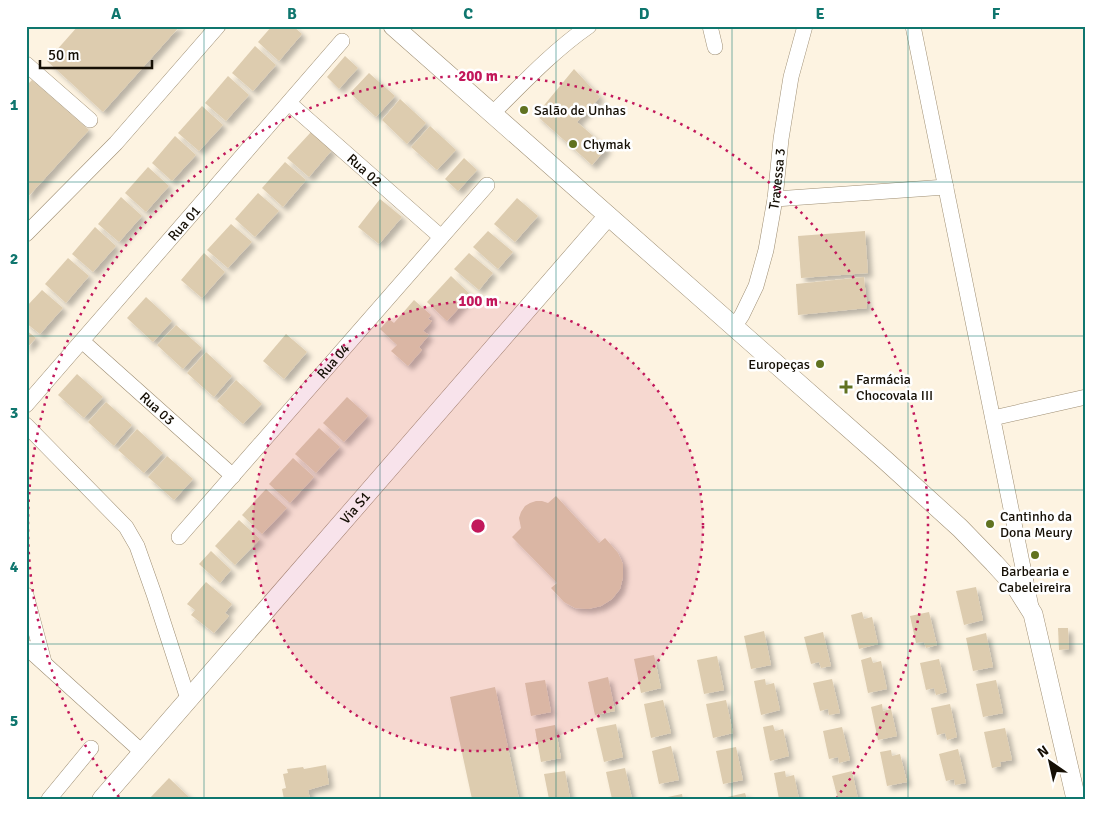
<svg xmlns="http://www.w3.org/2000/svg" width="1112" height="825" viewBox="0 0 1112 825" font-family="Signika,sans-serif">
	<defs>
		<filter id="shadow"><feDropShadow dx="4.5" dy="4.5" stdDeviation="2.5" flood-color="#0004"/></filter>
	</defs>
	<rect width="100%" height="100%" fill="#fdf3e1"/>
	<g fill="#ddccaf" filter="url(#shadow)">
		<polygon points="78,26 180,26 103,112 47,61"/>
		<polygon points="272,26 293,26 302,34 279,61 258,42"/>
		<polygon points="255,46 276,65 253,91 232,73"/>
		<polygon points="345,56 358,68 339,89 327,77"/>
		<polygon points="574,69 600,97 577,122 607,148 592,165 536,115"/>
		<polygon points="369,73 395,96 376,117 350,93"/>
		<polygon points="228,76 249,95 226,121 205,103"/>
		<polygon points="32,80 89,130 26,199 26,86"/>
		<polygon points="400,99 426,123 407,144 382,120"/>
		<polygon points="202,106 223,125 199,151 178,133"/>
		<polygon points="430,126 456,150 437,170 411,147"/>
		<polygon points="311,132 332,150 309,177 287,158"/>
		<polygon points="175,136 196,155 172,181 152,163"/>
		<polygon points="464,158 477,170 458,191 445,179"/>
		<polygon points="285,162 306,180 283,207 262,188"/>
		<polygon points="148,167 169,186 146,212 125,193"/>
		<polygon points="258,193 279,211 255,237 235,219"/>
		<polygon points="121,197 142,216 119,242 98,224"/>
		<polygon points="517,198 538,216 515,242 494,224"/>
		<polygon points="380,199 402,217 379,244 358,227"/>
		<polygon points="231,224 252,242 228,268 207,250"/>
		<polygon points="95,227 116,246 93,272 72,254"/>
		<polygon points="488,231 513,252 498,269 473,247"/>
		<polygon points="865,231 868,273 801,278 798,236"/>
		<polygon points="204,253 225,272 202,298 181,280"/>
		<polygon points="469,253 493,273 479,290 454,269"/>
		<polygon points="68,258 89,276 66,303 45,284"/>
		<polygon points="451,276 471,295 447,321 427,302"/>
		<polygon points="864,277 867,308 798,315 796,284"/>
		<polygon points="42,290 63,308 40,334 26,323 26,307"/>
		<polygon points="146,297 172,321 153,342 127,318"/>
		<polygon points="414,300 431,315 428,319 432,321 423,331 429,335 419,347 422,350 408,366 391,351 397,345 380,329 389,319 394,323"/>
		<polygon points="176,325 202,348 183,369 157,345"/>
		<polygon points="26,330 36,338 26,349"/>
		<polygon points="286,334 307,352 284,379 263,361"/>
		<polygon points="206,352 232,376 214,397 187,373"/>
		<polygon points="77,374 103,397 84,418 58,395"/>
		<polygon points="236,380 262,404 243,424 217,401"/>
		<polygon points="347,397 368,416 344,442 323,423"/>
		<polygon points="106,402 132,425 114,446 88,422"/>
		<polygon points="319,428 340,447 316,473 295,454"/>
		<polygon points="137,429 163,453 144,473 118,450"/>
		<polygon points="167,456 193,479 174,500 148,477"/>
		<polygon points="293,458 314,477 290,503 269,484"/>
		<polygon points="266,489 287,508 262,534 242,515"/>
		<polygon points="556,496 599,543 605,538 618,553 623,564 623,577 620,589 612,599 601,606 588,609 575,608 564,602 551,588 557,583 512,537 521,528 519,518 521,512 525,506 530,503 536,501 542,501 548,503"/>
		<polygon points="239,520 260,539 235,565 215,546"/>
		<polygon points="211,551 231,570 220,583 199,564"/>
		<polygon points="206,582 232,604 225,613 229,616 214,633 191,615 195,610 187,604"/>
		<polygon points="976,587 983,620 964,625 956,591"/>
		<polygon points="862,612 864,619 872,617 878,644 859,649 851,615"/>
		<polygon points="929,612 937,645 926,648 924,642 916,643 910,616"/>
		<polygon points="1058,628 1068,628 1069,649 1059,650"/>
		<polygon points="764,631 771,665 751,669 744,636"/>
		<polygon points="823,632 831,666 821,668 819,662 811,664 804,637"/>
		<polygon points="986,633 993,667 973,671 966,638"/>
		<polygon points="654,655 661,688 641,693 634,659"/>
		<polygon points="717,656 724,690 704,694 697,660"/>
		<polygon points="871,657 873,663 881,661 887,689 868,693 861,660"/>
		<polygon points="939,659 947,692 936,695 934,688 926,690 920,663"/>
		<polygon points="608,677 615,711 595,715 588,682"/>
		<polygon points="765,679 766,685 774,683 780,710 761,715 754,681"/>
		<polygon points="832,679 840,713 829,715 828,709 820,711 813,683"/>
		<polygon points="545,680 551,712 531,716 525,683"/>
		<polygon points="996,680 1003,713 983,717 976,684"/>
		<polygon points="495,687 519,799 472,799 450,697"/>
		<polygon points="663,700 671,733 651,738 644,704"/>
		<polygon points="726,700 733,733 713,738 706,704"/>
		<polygon points="882,704 883,711 891,709 897,736 878,740 871,707"/>
		<polygon points="950,704 957,737 947,740 945,733 937,735 931,708"/>
		<polygon points="616,724 623,757 604,762 596,728"/>
		<polygon points="555,725 561,758 541,762 535,729"/>
		<polygon points="773,725 775,731 783,729 789,756 770,761 763,727"/>
		<polygon points="842,727 850,760 839,763 838,757 829,759 823,731"/>
		<polygon points="1005,728 1012,760 1000,762 1001,766 992,768 984,732"/>
		<polygon points="671,746 679,780 659,784 652,751"/>
		<polygon points="736,747 743,780 723,784 716,751"/>
		<polygon points="958,749 966,783 955,785 954,779 946,781 939,754"/>
		<polygon points="891,750 892,756 900,754 907,782 887,786 880,752"/>
		<polygon points="326,765 329,784 308,790 310,799 284,799 282,789 286,788 283,774 288,773 287,769 303,767 304,769"/>
		<polygon points="625,768 632,799 612,799 606,772"/>
		<polygon points="565,771 570,799 549,799 544,774"/>
		<polygon points="785,771 786,777 794,775 799,799 779,799 774,773"/>
		<polygon points="852,771 858,799 838,799 832,776"/>
		<polygon points="169,778 191,799 149,799"/>
		<polygon points="745,793 747,799 724,799 723,798"/>
		<polygon points="682,794 683,799 663,799 663,798"/>
	</g>
	<g fill="none" stroke-linecap="round" stroke-linejoin="round">
		<defs>
			<g id="minor">
				<polyline points="710,26 715,47"/>
				<polyline points="913,26 1031,607"/>
				<polyline points="26,64 90,120"/>
				<path id="s1" d="M 289,103 L 441,237"/>
				<path d="M 492,114 C 523,83 553,51 589,26"/>
				<polyline points="775,199 946,187"/>
				<polyline points="26,234 116,143 218,26"/>
				<path id="s2" d="M 734,327 L 742,315 L 756,286 L 766,250 L 775,199 L 781,139 L 791,77 L 805,26"/>
				<path id="s3" d="M 82,341 L 233,476"/>
				<path id="s4" d="M 26,405 L 342,41"/>
				<polyline points="993,418 1086,397"/>
				<polyline points="26,425 126,527 137,546 154,594 188,699"/>
				<path id="s5" d="M 179,537 L 487,185"/>
				<polyline points="26,595 44,662"/>
				<polyline points="26,647 142,752"/>
				<polyline points="49,799 91,748"/>
			</g>
			<g id="tertiary">
				<polyline points="393,26 885,460 960,528 994,563 1016,587 1033,614 1076,799"/>
				<path id="s6" d="M 102,799 L 608,216"/>
			</g>
		</defs>
		<use href="#minor" stroke="#9e8e73" stroke-width="16"/>
		<use href="#tertiary" stroke="#9e8e73" stroke-width="20"/>
		<use href="#minor" stroke="#fff" stroke-width="15"/>
		<use href="#tertiary" stroke="#fff" stroke-width="19"/>
	</g>
	<path fill="none" stroke="#0f766e" stroke-width="1" stroke-opacity="0.55" d="M 204,26 L 204,799M 380,26 L 380,799M 556,26 L 556,799M 732,26 L 732,799M 908,26 L 908,799M 26,182 L 1086,182M 26,336 L 1086,336M 26,490 L 1086,490M 26,644 L 1086,644"/>
	<circle cx="478" cy="526" r="225" fill="#c2185b" fill-opacity=".12"/>
	<g fill="none" stroke="#c2185b" stroke-width="2.5" stroke-dasharray="2.5 5">
		<circle cx="478" cy="526" r="225"/>
		<path d="M119 797A450 450 0 1 1 837 797"/>
	</g>
	<g fill="#607220" stroke="#fff" stroke-width="2">
		<circle cx="524" cy="110" r="5"/>
		<circle cx="573" cy="144" r="5"/>
		<circle cx="820" cy="364" r="5"/>
		<path d="M843.5 379.5h5v5h5v5h-5v5h-5v-5h-5v-5h5z"/>
		<circle cx="990" cy="524" r="5"/>
		<circle cx="1035" cy="555" r="5"/>
	</g>
	<g text-anchor="middle" dominant-baseline="central" stroke-width="5" stroke-linejoin="round" paint-order="stroke">
		<g font-size="14" fill="#150f05" stroke="#fff" text-anchor="start">
			<text x="534" y="110">Salão de Unhas</text>
			<text x="583" y="144">Chymak</text>
			<text x="810" y="364" text-anchor="end">Europeças</text>
			<text x="856" y="379">Farmácia<tspan x="856" dy="16">Chocovala III</tspan></text>
			<text x="1000" y="516">Cantinho da<tspan x="1000" dy="16">Dona Meury</tspan></text>
			<text x="1035" y="571" text-anchor="middle">Barbearia e<tspan x="1035" dy="16">Cabeleireira</tspan></text>
		</g>
		<g font-size="14" fill="#150f05" stroke="#fff">
			<text stroke="none"><textPath href="#s1" startOffset="101">Rua 02</textPath></text>
			<text stroke="none"><textPath href="#s2" startOffset="156">Travessa 3</textPath></text>
			<text stroke="none"><textPath href="#s4" startOffset="241">Rua 01</textPath></text>
			<text stroke="none"><textPath href="#s5" startOffset="234">Rua 04</textPath></text>
			<text stroke="none"><textPath href="#s3" startOffset="101">Rua 03</textPath></text>
			<text stroke="none"><textPath href="#s6" startOffset="386">Via S1</textPath></text>
		</g>
	</g>
	<circle cx="478" cy="526" r="8" fill="#c2185b" stroke="#fff" stroke-width="2.5"/>
	<g font-size="15" text-anchor="middle" font-weight="bold" fill="#c2185b" stroke="#fff" stroke-width="5" stroke-linejoin="round" paint-order="stroke">
		<text x="478" y="81">200 m</text>
		<text x="478" y="306">100 m</text>
	</g>
	<rect width="1112" height="825" fill="none" stroke="#ffffff" stroke-width="55"/>
	<g transform="translate(1050 762) rotate(326)" stroke="#ffffff" stroke-width="4" paint-order="stroke">
	<path d="M0-4L9 19L0 12L-9 19Z" fill="#150f05"/>
	<text y="-8" font-size="14" font-weight="bold" text-anchor="middle" fill="#150f05">N</text>
	</g>
	<path d="M40 60v8h112v-8" fill="none" stroke="#150f05" stroke-width="2.5"/>
	<text x="48" y="60" font-size="15" fill="#150f05" stroke="#ffffff" stroke-width="4" paint-order="stroke">50 m</text>
	<rect x="28" y="28" width="1056" height="770" fill="none" stroke="#0f766e" stroke-width="2"/>
	<g font-size="16" text-anchor="middle" font-weight="bold" fill="#0f766e">
		<text x="116" y="19">A</text>
		<text x="292" y="19">B</text>
		<text x="468" y="19">C</text>
		<text x="644" y="19">D</text>
		<text x="820" y="19">E</text>
		<text x="996" y="19">F</text>
		<text x="14" y="110">1</text>
		<text x="14" y="264">2</text>
		<text x="14" y="418">3</text>
		<text x="14" y="572">4</text>
		<text x="14" y="726">5</text>
	</g>
</svg>
